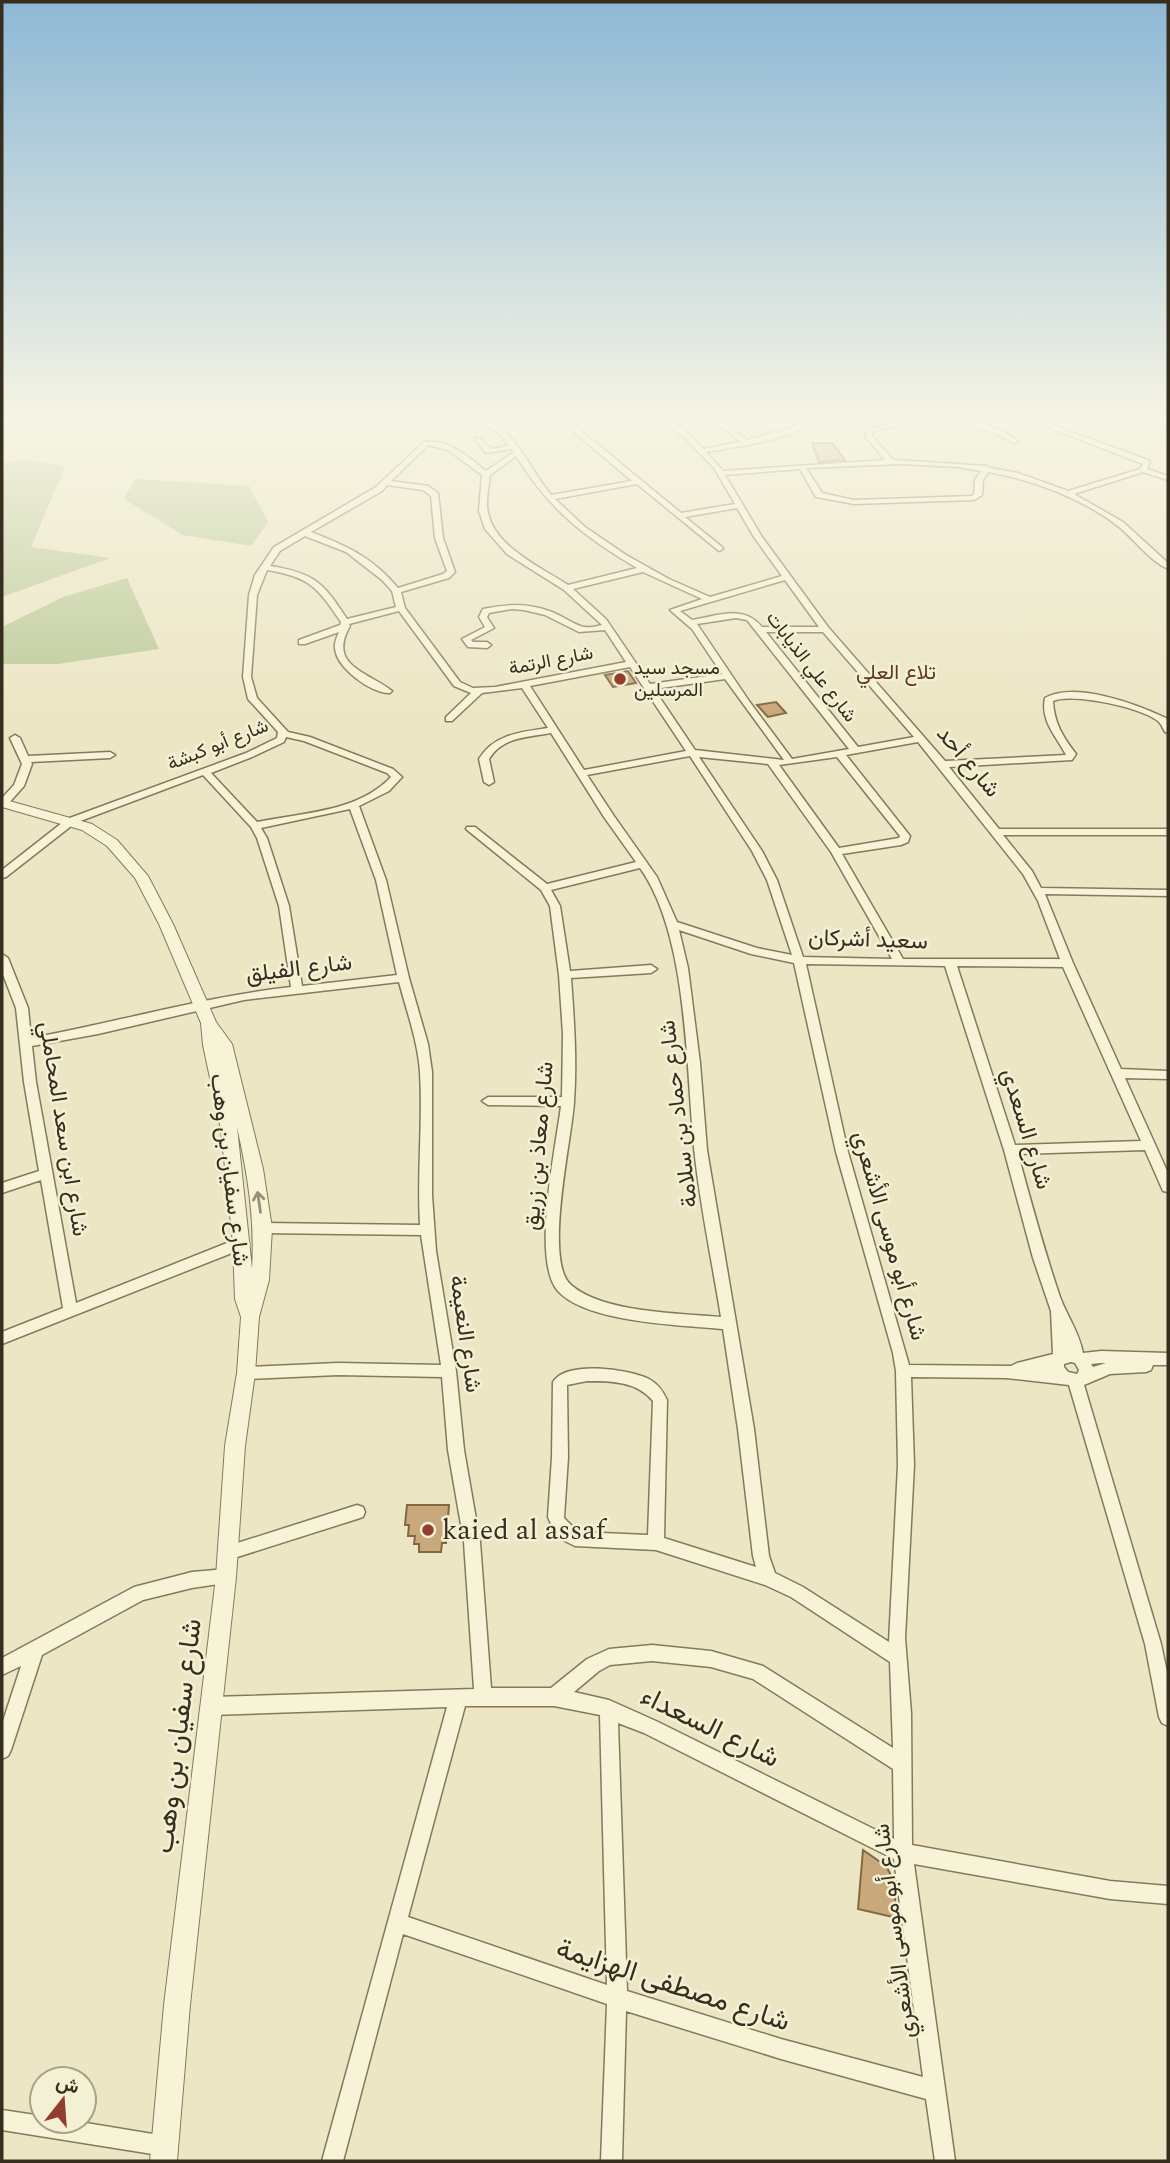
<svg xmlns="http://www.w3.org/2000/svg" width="1170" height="2163" viewBox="0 0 1170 2163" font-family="Spectral,Vazirmatn,serif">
	<rect width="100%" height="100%" fill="#ece6c4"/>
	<g fill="#bcca98">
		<polygon points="24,460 65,466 31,547 110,558 2,597 2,463"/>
		<polygon points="135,479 249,486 268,522 251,546 183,535 124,499"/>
		<polygon points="127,578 159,649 57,664 2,664 2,627 63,597"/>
	</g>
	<g fill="#c9a87b" stroke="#846742" stroke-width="2">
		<polygon points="812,443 832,443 845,460 819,462"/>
		<polygon points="628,671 636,683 613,687 605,675"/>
		<polygon points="776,702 786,713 768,717 757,705"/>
		<polygon points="407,1505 449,1505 446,1543 442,1543 441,1552 419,1552 419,1544 414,1544 415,1536 408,1536 409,1525 405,1525"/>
		<polygon points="863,1850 886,1866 893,1879 897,1918 858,1909"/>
	</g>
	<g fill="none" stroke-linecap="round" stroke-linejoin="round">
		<defs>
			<g id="minor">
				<path d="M 471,415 C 508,415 530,470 551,495 L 632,481 L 554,415 L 562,415 L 681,513 L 735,504 L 714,468 L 683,436 L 655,415 C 673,415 691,437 703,449 L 740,442 L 720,425 C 723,416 728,415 737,415 L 728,421 L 727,424 L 747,440 L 793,427 L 815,415 L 823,415 C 792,441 745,445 706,452 L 723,471 L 885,460 L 865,436 L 867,430 C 910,416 981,410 1019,442 L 1013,443 C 973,417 917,418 872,432 L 872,436 L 893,460 L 987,466 L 990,468 L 1018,473 L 1068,491 L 1140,469 L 1143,464 L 1016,415 L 1026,415 L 1150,461 L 1147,469 L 1168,476 L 1168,480 L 1143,472 L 1074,494 L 1123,522 L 1168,563 L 1168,569 C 1149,560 1135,540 1118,526 C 1082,498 1033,480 988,472 L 983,480 L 982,495 L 974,500 L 854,504 L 816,497 L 800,469 L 725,475 L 762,537 L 828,627 L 945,761 L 1066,755 C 1057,737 1040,721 1045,698 C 1075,681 1136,704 1166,718 L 1168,721 L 1168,733 L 1165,732 C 1163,729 1162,725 1159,722 C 1146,708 1070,692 1053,701 C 1054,723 1063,737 1076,754 L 1072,760 L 949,767 L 999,829 L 1168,829 L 1168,835 L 1003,835 L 1032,871 L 1041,888 L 1168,890 L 1168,896 L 1045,894 L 1073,963 L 1121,1069 L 1168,1071 L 1168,1079 L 1125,1078 L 1168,1173 L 1168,1192 L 1163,1191 L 1145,1150 L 1018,1154 C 1031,1202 1044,1250 1060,1297 C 1067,1316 1079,1332 1083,1353 L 1101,1351 L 1168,1353 L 1168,1365 L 1153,1365 L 1151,1370 L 1146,1372 L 1110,1374 L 1084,1385 L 1161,1644 L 1168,1677 L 1168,1726 L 1162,1723 L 1159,1717 L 1145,1644 L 1069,1385 L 1006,1378 L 911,1377 L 914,1465 L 905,1638 L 911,1713 L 912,1845 L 1110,1881 L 1168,1886 L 1168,1904 L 1110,1899 L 914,1864 L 955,2161 L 935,2161 L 926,2099 L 781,2059 L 626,2011 L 622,2161 L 601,2161 L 607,2004 L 403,1934 L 343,2161 L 322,2161 L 447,1707 L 212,1715 L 206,1712 L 203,1706 L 206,1700 L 212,1697 L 474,1689 L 464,1542 L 448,1450 L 442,1377 L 338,1375 L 246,1379 L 241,1377 L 239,1373 L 241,1369 L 246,1367 L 338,1363 L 441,1365 L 421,1235 L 263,1233 L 258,1232 L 256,1228 L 258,1224 L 263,1223 L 420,1225 C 417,1174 423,1123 420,1072 C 418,1042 407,1012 399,982 L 244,1000 L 98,1034 L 32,1046 L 36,1082 L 76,1303 L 237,1239 L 242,1238 L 247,1239 L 249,1243 L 247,1247 L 2,1344 L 2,1332 L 63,1308 L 41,1180 L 2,1193 L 2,1183 L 39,1171 L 24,1082 L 16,1008 L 2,972 L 2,954 L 8,958 L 28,1008 L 31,1038 C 118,1022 203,997 291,987 L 279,906 L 257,838 L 251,827 L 203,775 L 75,823 L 6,877 L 2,878 L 2,870 L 67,819 L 246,753 L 277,738 L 278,732 L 248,699 L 243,677 L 249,595 L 255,575 L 274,547 L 376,487 L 424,442 C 449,439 467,456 486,471 L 514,452 L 512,449 L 486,453 L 476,440 L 476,438 L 480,438 L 491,449 L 509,446 L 498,433 ZM 428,445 L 448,450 L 482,475 L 479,511 L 485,529 L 507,554 L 564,590 L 602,625 C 597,626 590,628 585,627 C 575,626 560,614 549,611 C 527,603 506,604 483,609 L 479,617 L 485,627 L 462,639 L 468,647 L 487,648 L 491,645 L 487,642 L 473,642 L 471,640 L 494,628 L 487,617 L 489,613 L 512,609 L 524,610 L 545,615 L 579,632 L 605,630 L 626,662 L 495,687 L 473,688 L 460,682 L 405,608 L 401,592 L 449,578 L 455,572 L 443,538 L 438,493 L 428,486 L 391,481 ZM 516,456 C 549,509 584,537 637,568 L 568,585 C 542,568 495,547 488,513 C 485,502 489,487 490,475 ZM 901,464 L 959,467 L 981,471 L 975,480 L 974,494 L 972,496 L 854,500 L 822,493 L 806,468 ZM 637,484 L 719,551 L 723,549 L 722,547 L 685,517 L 737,508 L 754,537 L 782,576 L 710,597 L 669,579 L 626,555 L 585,527 L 555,499 ZM 387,485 L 423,490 L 431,496 L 435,538 L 447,571 L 443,574 L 398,588 C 372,557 347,546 311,532 L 382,491 ZM 305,536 L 346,552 L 382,580 L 392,591 L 396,607 L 347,619 C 323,582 314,573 270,566 L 280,551 ZM 267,570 C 310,577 317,587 341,622 L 340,625 L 299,640 L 299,644 L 305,644 L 339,632 C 337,637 334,643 335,648 C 336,668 372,694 390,693 L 392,691 C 368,672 327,666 350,626 L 349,624 L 399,611 L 454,686 L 471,693 L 446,717 L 446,721 L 452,721 L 482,693 L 522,688 L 548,728 C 521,732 494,734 479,759 L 484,782 L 489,785 L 494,782 L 489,759 C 502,737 528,737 551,733 L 604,817 L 636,862 L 547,884 L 475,827 L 467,827 L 466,829 L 541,890 L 550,906 L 559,975 L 563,1034 L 562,1097 L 488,1097 L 482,1101 L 488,1105 L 561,1106 C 556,1147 531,1261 558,1291 C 587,1323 681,1325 723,1329 L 738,1429 L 753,1556 L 756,1567 L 664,1538 L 667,1400 C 663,1391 658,1384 649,1379 C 629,1369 566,1360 553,1382 L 552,1457 L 548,1517 L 553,1529 L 563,1540 L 575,1546 L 656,1550 L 765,1585 L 791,1597 L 890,1662 L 893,1748 L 763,1666 L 711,1651 L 652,1645 L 609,1649 L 587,1659 L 551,1688 L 491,1688 L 480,1542 L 464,1450 L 456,1371 L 436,1251 L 432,1195 L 432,1072 L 428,1044 L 409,978 L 386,880 L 359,806 L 389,791 L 402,777 L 393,769 L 310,737 L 288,732 L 257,698 L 251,677 L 257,595 ZM 643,572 L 702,599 L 670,610 L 692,629 L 722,674 L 650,684 L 606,619 L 573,589 ZM 785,580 L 819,627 L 762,627 C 743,604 718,616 692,620 L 680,611 ZM 736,618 L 747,620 L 849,749 L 792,759 L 749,701 L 697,624 ZM 766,632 L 823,632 L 914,737 L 858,747 ZM 630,667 L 686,751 L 584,770 L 530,686 ZM 725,679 L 784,760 L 695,750 L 654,689 ZM 286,737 L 304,741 L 387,773 L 391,777 C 358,812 302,813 257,822 L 211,773 L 252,757 L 284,742 ZM 918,742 L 1023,874 L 1038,901 L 1060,959 L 903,959 L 842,854 L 901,845 L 908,842 L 910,836 L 846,755 ZM 690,756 L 752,851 L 767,880 L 792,955 L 757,948 L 677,922 L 657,877 L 614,816 L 587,775 ZM 699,757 L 768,764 L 831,852 L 892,959 L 803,957 L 777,880 L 762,851 ZM 837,757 L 900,836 L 899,838 L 839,848 L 779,765 ZM 350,809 L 376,880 L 397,975 L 302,986 L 289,906 L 267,838 L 261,828 ZM 640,868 C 688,935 686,1067 694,1148 C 700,1205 712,1261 721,1317 C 679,1313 603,1313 571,1285 C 543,1261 572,1139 574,1102 C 577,1061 574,1019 571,978 L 651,973 L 657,969 L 651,965 L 570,971 L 560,906 L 551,890 ZM 679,930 L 751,954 L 794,963 L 836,1152 L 893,1353 L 896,1371 L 898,1465 L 889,1642 L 803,1587 L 775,1573 L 769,1556 L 754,1429 L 707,1150 L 700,1063 L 688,968 ZM 806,964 L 945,966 L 1004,1150 L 1033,1258 L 1051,1311 L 1053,1354 L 1017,1363 L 1011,1366 L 909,1365 L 848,1152 ZM 957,966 L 1063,967 L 1141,1141 L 1015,1145 ZM 1071,1362 L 1075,1363 L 1079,1370 L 1077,1374 L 1068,1372 L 1064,1367 L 1064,1364 ZM 1101,1363 L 1106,1363 L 1093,1367 L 1091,1364 ZM 587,1381 C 610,1381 637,1381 653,1401 L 648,1535 L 578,1532 L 564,1518 L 568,1457 L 567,1385 ZM 652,1661 L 711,1667 L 753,1679 L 893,1769 L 894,1839 L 656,1721 L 609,1700 L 574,1692 L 599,1671 L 610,1665 ZM 465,1706 L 554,1706 L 600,1715 L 607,1985 L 408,1917 ZM 618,1723 L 644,1733 L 894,1859 L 923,2077 L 781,2039 L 627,1991 Z"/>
				<polygon points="1137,415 1146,415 1168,425 1168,429"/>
				<polygon points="15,735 20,738 28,756 110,752 115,755 110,758 31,762 32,764 24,786 7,805 3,806 2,798 14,785 22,764 10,738"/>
				<polygon points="357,1505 363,1507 365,1512 363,1517 357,1519 228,1560 222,1558 220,1553 222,1548 228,1546"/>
				<polygon points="226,1569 232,1572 234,1577 232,1582 192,1588 143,1600 42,1655 11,1750 8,1756 2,1759 2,1724 21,1666 2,1675 2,1658 134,1587 192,1572"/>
				<polygon points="2,2110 42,2116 42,2121 74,2121 165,2136 172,2139 175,2146 172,2153 165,2156 2,2130"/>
			</g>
			<path id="tertiary" d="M 2,799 L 92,824 L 117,840 L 148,876 L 173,924 L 216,1022 L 232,1044 L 263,1169 L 272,1228 L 269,1280 L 259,1317 L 255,1373 L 245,1446 L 236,1577 L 190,2005 L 177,2161 L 150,2161 L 164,2005 L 216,1577 L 225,1446 L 237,1373 L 241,1317 L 235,1299 L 233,1243 L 221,1130 L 203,1045 L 201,1023 L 159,924 L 135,878 L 107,846 L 82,830 L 2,807 ZM 237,1127 C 248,1176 255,1219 252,1269 Z"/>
		</defs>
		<use href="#minor" stroke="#86795b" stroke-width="3"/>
		<use href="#tertiary" stroke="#86795b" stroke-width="2"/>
		<use href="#minor" fill="#f7f3d7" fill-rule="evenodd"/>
		<use href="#tertiary" fill="#f7f3d7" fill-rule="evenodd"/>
	</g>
	<defs><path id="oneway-shaft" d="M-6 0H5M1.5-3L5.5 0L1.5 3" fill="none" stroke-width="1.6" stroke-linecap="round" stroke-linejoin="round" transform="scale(1.75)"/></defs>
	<use stroke="#96907a" href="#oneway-shaft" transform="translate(259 1202) rotate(-98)"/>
	<linearGradient id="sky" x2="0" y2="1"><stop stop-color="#8db8d6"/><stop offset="0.58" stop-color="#f6f4e4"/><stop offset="1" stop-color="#f6f4e4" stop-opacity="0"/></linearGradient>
	<rect width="1170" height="718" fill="url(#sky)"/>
	<g fill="#923d2e" stroke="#f4f0d3" stroke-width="2.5">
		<circle cx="620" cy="679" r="7"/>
		<circle cx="428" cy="1530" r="7"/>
	</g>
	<g text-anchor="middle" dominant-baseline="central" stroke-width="5" stroke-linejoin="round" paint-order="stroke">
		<g font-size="19" fill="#362e1e" stroke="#f4f0d3">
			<text transform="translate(551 661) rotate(-11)">شارع الرتمة</text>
			<text transform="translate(811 667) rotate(52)">شارع علي الذيابات</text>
			<text transform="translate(218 745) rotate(-22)">شارع أبو كبشة</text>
		</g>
		<g font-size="19" fill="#362e1e" stroke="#f4f0d3" text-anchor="start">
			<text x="634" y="668">مسجد سيد<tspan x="634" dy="22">المرسلين</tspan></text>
		</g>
		<g font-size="21" fill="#613820" stroke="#f4f0d3">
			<text x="896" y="673">تلاع العلي</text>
		</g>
		<g font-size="23" fill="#362e1e" stroke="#f4f0d3">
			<text transform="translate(968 762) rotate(50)">شارع أحد</text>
			<text transform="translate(868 940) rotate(2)">سعيد أشركان</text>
			<text transform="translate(299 969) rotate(-7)">شارع الفيلق</text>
			<text transform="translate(679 1114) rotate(-97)">شارع حماد بن سلامة</text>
			<text transform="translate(63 1129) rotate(81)">شارع ابن سعد المحاملي</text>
			<text transform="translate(1026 1129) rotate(73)">شارع السعدي</text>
			<text transform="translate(539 1146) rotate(-85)">شارع معاذ بن زريق</text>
			<text transform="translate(229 1170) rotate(83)">شارع سفيان بن وهب</text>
			<text transform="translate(889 1236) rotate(74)">شارع أبو موسى الأشعري</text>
			<text transform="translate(465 1334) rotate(82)">شارع النعيمة</text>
			<text transform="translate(895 1931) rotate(-97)">شارع أبو موسى الأشعري</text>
		</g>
		<g font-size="28" fill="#362e1e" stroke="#f4f0d3" text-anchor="start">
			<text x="442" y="1530">kaied al assaf</text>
		</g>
		<g font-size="28" fill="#362e1e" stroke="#f4f0d3">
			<text transform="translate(710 1727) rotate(26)">شارع السعداء</text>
			<text transform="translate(178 1736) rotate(-83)">شارع سفيان بن وهب</text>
			<text transform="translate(673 1985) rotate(18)">شارع مصطفى الهزايمة</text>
		</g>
	</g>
	<rect width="1170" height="2163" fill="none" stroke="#362e1e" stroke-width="7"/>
	<g transform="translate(63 2100) rotate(17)"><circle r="33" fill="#f4f0d3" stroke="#a8a28b" stroke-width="2"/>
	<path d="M0-5L12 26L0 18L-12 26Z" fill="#923d2e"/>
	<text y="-10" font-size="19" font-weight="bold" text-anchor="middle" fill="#362e1e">ش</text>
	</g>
</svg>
